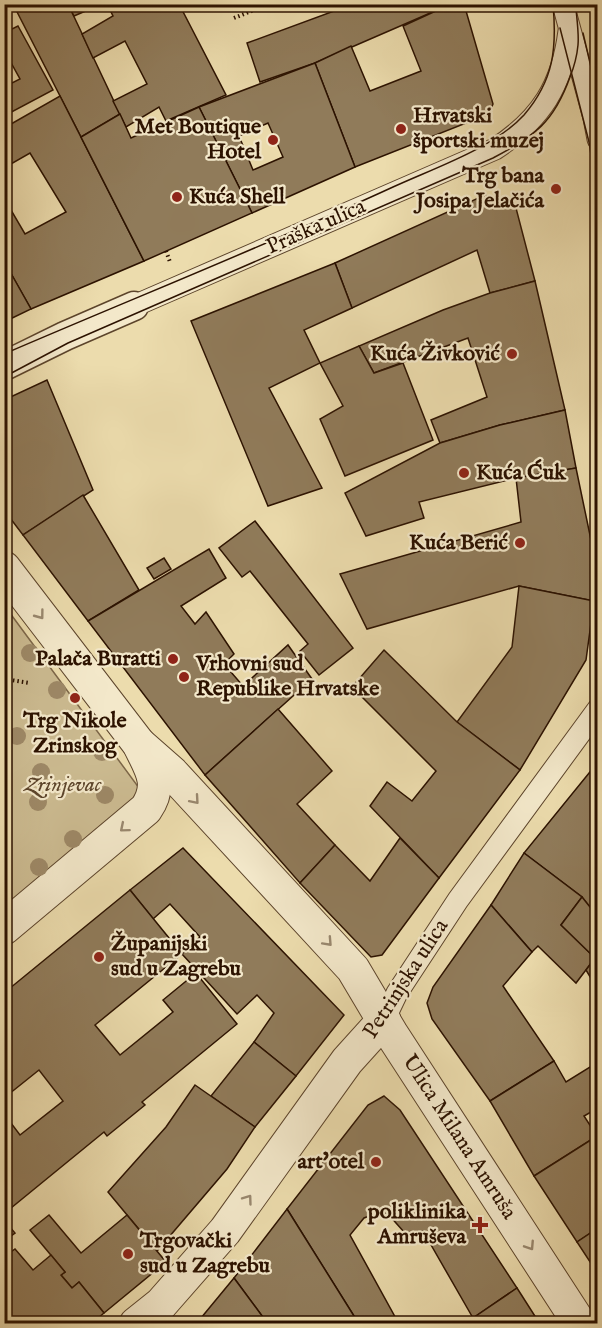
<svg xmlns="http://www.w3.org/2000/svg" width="602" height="1328" viewBox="0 0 602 1328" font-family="'IM FELL English',serif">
	<rect width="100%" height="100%" fill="#ecdcad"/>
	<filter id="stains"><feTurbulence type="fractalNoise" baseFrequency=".00333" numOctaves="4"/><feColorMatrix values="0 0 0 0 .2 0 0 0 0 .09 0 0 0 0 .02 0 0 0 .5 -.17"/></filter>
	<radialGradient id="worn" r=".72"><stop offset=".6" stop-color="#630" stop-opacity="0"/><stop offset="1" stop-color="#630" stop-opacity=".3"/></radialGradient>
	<polygon fill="#cbba90" stroke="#7c6648" stroke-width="1.5" points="4,605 145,796 4,909"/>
	<g fill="#907b5a" stroke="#2c1200" stroke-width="1.5" fill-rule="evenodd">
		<polygon points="4,4 13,4 15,8 4,13"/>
		<polygon points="13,4 68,4 120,114 81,137"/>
		<polygon points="68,4 102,4 74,16"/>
		<polygon points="107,4 179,4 226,95 166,121 159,107 126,127 113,101 147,84 125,41 93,58 82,34 113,16"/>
		<polygon points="353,4 451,4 315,63 260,82 247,43"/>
		<polygon points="451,4 464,4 493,104 489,114 355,167 315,63 351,46 370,91 421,71 403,26"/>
		<polygon points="18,26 53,90 4,116 4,87 20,79 4,50 4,33"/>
		<path d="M 315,63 L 355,167 L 252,213 L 199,107 ZM 268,123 L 283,157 L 253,170 L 239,136 Z"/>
		<polygon points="60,96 144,261 31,309 4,261 4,198 25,234 66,212 30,153 4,168 4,128"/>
		<polygon points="199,107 252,213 144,261 81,137 120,114 131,138"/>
		<polygon points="485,195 516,208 535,281 490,293 477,250 352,308 335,263"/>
		<polygon points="4,261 31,309 4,322"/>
		<polygon points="335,263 352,308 304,330 320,363 269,388 322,488 268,506 191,321"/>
		<polygon points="535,281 565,410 500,425 440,443 431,420 487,397 468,338 374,373 359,346 443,310 490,293"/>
		<polygon points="359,346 374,373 403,363 433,440 345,476 320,419 343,406 320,363"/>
		<polygon points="47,380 93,490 23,535 4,510 4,400"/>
		<polygon points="565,410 576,468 516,478 419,502 424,518 366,536 345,493 440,443 500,425"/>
		<polygon points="576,468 596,564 594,601 519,586 367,629 340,574 521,522 516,478"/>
		<polygon points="83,495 139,590 88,621 23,535"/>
		<polygon points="255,521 353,648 319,675 300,651 308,644 250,571 242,577 219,548"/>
		<polygon points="209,549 226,578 181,606 195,624 206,612 234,654 224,664 243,686 288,645 312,679 205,775 88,621"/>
		<polygon points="164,558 171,569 154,579 147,568"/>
		<polygon points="519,586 594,601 586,660 520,770 457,722 512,647"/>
		<polygon points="384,650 457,722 520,770 439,878 370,806 387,782 412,801 436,771 352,687"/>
		<polygon points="278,709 332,771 297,804 335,845 300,883 205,775"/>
		<polygon points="598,762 598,914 596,915 582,897 524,853"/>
		<polygon points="400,838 439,878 382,955 371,957 300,883 335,845 370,881"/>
		<polygon points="183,848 344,1015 296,1076 254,1042 274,1013 257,995 237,1014 182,954 200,937 170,904 153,919 130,890"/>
		<polygon points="524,853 582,897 561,925 595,958 576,983 538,946 532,952 491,905"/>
		<polygon points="130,890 182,954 95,1025 120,1055 173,1012 163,1000 196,973 237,1024 142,1102 145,1105 107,1136 104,1132 11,1208 4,1200 4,1129 11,1123 20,1135 63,1101 39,1070 4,1098 4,993"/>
		<polygon points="582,897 598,917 598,990 586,970 595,958 561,925"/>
		<polygon points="491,905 532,952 503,986 554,1061 490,1101 432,1019 427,1003 433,987"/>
		<polygon points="254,1042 296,1076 255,1127 211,1096"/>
		<polygon points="554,1061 566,1082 598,1062 598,1108 584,1116 597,1136 534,1176 490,1101"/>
		<polygon points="195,1085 255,1127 227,1169 157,1251 108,1192 166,1127"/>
		<polygon points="384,1096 400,1110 517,1288 473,1318 423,1231 404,1232 388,1214 380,1212 364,1218 350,1235 399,1324 359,1324 287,1209 368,1105"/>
		<polygon points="597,1136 598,1228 577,1242 534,1176"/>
		<polygon points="287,1209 359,1324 268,1324 234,1278"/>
		<polygon points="49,1215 81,1253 127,1215 166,1262 104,1313 79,1282 72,1288 61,1275 65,1272 30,1230"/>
		<polygon points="4,1220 15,1233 4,1241"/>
		<polygon points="598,1228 598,1274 577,1242"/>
		<polygon points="15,1249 33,1270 51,1255 65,1272 61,1275 72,1288 79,1282 104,1313 91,1324 4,1324 4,1257"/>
		<polygon points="234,1278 268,1324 196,1324"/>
		<polygon points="517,1288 540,1324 476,1324 473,1318"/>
	</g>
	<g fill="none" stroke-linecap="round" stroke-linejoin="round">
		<defs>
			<g id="pedestrian">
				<polyline points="563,4 594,118 598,139"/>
				<path d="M 134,306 L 495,149 C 541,119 562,86 569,31"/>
				<polyline points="384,1020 397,993 458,900 598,709"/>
			</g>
			<polyline id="minor" points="4,366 65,336 134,306"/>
			<g id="tertiary">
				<path d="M 4,568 L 139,744 C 151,769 163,784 146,809 L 4,928"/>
				<polyline points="139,744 172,773 353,969 391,1033 580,1324"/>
				<polyline points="136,1324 161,1304 225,1231 347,1061 384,1020"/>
			</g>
		</defs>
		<use href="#pedestrian" stroke="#5c442b" stroke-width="23"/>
		<use href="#minor" stroke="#5c442b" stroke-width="31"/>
		<use href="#tertiary" stroke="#5c442b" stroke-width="35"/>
		<g stroke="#2c1200" stroke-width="4" stroke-dasharray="1.5 3" stroke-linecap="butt">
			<polyline points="234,18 269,4"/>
			<polyline points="166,251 170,262"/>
			<polyline points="4,679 30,683"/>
		</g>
		<use href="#pedestrian" stroke="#f3e8ca" stroke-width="21"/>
		<use href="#minor" stroke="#f3e8ca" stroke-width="28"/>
		<use href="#tertiary" stroke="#f3e8ca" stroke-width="33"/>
		<g stroke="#2c1200" stroke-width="1.5">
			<polyline points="560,28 589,142 598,200"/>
			<polyline points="583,33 598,97"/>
			<path d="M 4,354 C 134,298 265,246 393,187 C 434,168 494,148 524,115 C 554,80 557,48 553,4"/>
			<path d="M 4,377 L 68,343 L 493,158 C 535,136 554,122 570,77 C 574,67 577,56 578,45 C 579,34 577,20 576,9"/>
		</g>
	</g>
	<g fill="#9d8866">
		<circle cx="30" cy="653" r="9"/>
		<circle cx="57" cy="690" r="9"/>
		<circle cx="17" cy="736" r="9"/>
		<circle cx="102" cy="752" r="9"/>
		<circle cx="41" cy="772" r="9"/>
		<circle cx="105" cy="795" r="9"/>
		<circle cx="38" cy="802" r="9"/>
		<circle cx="73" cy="839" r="9"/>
		<circle cx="39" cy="867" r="9"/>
	</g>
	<defs><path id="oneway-chevron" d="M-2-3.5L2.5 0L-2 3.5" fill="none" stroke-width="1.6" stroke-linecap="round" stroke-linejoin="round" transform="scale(1.5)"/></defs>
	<g stroke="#99886f">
		<use href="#oneway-chevron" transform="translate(40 615) rotate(53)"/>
		<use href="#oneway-chevron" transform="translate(195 800) rotate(49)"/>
		<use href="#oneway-chevron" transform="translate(124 828) rotate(140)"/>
		<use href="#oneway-chevron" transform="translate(328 942) rotate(47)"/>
		<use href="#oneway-chevron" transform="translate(248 1199) rotate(-54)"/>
		<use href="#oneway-chevron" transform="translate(530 1246) rotate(57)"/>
	</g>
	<g fill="#8f2418" stroke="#f3e8ca" stroke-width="2">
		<circle cx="401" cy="129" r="6"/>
		<circle cx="273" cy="140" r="6"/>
		<circle cx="556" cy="189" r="6"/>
		<circle cx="177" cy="197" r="6"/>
		<circle cx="512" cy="354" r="6"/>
		<circle cx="464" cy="473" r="6"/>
		<circle cx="520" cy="543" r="6"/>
		<circle cx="173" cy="659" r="6"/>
		<circle cx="184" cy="677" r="6"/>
		<circle cx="75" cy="698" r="6"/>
		<circle cx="99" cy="957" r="6"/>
		<circle cx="376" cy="1162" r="6"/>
		<path d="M477 1216h6v6h6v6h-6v6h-6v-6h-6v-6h6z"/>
		<circle cx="128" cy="1254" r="6"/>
	</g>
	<g text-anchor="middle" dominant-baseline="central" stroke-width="4.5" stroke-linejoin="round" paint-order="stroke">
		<g font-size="22" font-weight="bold" fill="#2c1200" stroke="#f3e8ca" text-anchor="end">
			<text x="413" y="116" text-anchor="start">Hrvatski<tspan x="413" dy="25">športski muzej</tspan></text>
			<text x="261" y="127">Met Boutique<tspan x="261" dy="25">Hotel</tspan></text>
			<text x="544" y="176">Trg bana<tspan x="544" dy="25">Josipa Jelačića</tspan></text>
			<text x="189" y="197" text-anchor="start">Kuća Shell</text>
			<text x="500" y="354">Kuća Živković</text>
			<text x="476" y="473" text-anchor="start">Kuća Ćuk</text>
			<text x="508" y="543">Kuća Berić</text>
			<text x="161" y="659">Palača Buratti</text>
			<text x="196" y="664" text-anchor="start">Vrhovni sud<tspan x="196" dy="25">Republike Hrvatske</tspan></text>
			<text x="75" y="721" text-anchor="middle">Trg Nikole<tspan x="75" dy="25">Zrinskog</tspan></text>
			<text x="111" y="944" text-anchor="start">Županijski<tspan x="111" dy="25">sud u Zagrebu</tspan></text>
			<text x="364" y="1162">art'otel</text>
			<text x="466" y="1212">poliklinika<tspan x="466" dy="25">Amruševa</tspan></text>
			<text x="140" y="1241" text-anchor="start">Trgovački<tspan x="140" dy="25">sud u Zagrebu</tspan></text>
		</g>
		<g font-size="22" fill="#2c1200" stroke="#f3e8ca">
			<text transform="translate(316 227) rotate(-24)">Praška ulica</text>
			<text transform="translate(406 979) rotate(-57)">Petrinjska ulica</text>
			<text transform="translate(459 1137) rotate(57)">Ulica Milana Amruša</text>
		</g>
		<g font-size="22" font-style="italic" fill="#5c442b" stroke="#f3e8ca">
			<text x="63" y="785">Zrinjevac</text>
		</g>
	</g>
	<rect width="602" height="1328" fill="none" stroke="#ecdcad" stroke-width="24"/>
	<rect x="6" y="6" width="590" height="1316" fill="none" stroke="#2c1200" stroke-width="3"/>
	<rect x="12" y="12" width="578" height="1304" fill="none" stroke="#2c1200" stroke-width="1.5"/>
	<rect width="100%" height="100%" filter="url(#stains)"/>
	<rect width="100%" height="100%" fill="url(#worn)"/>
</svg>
